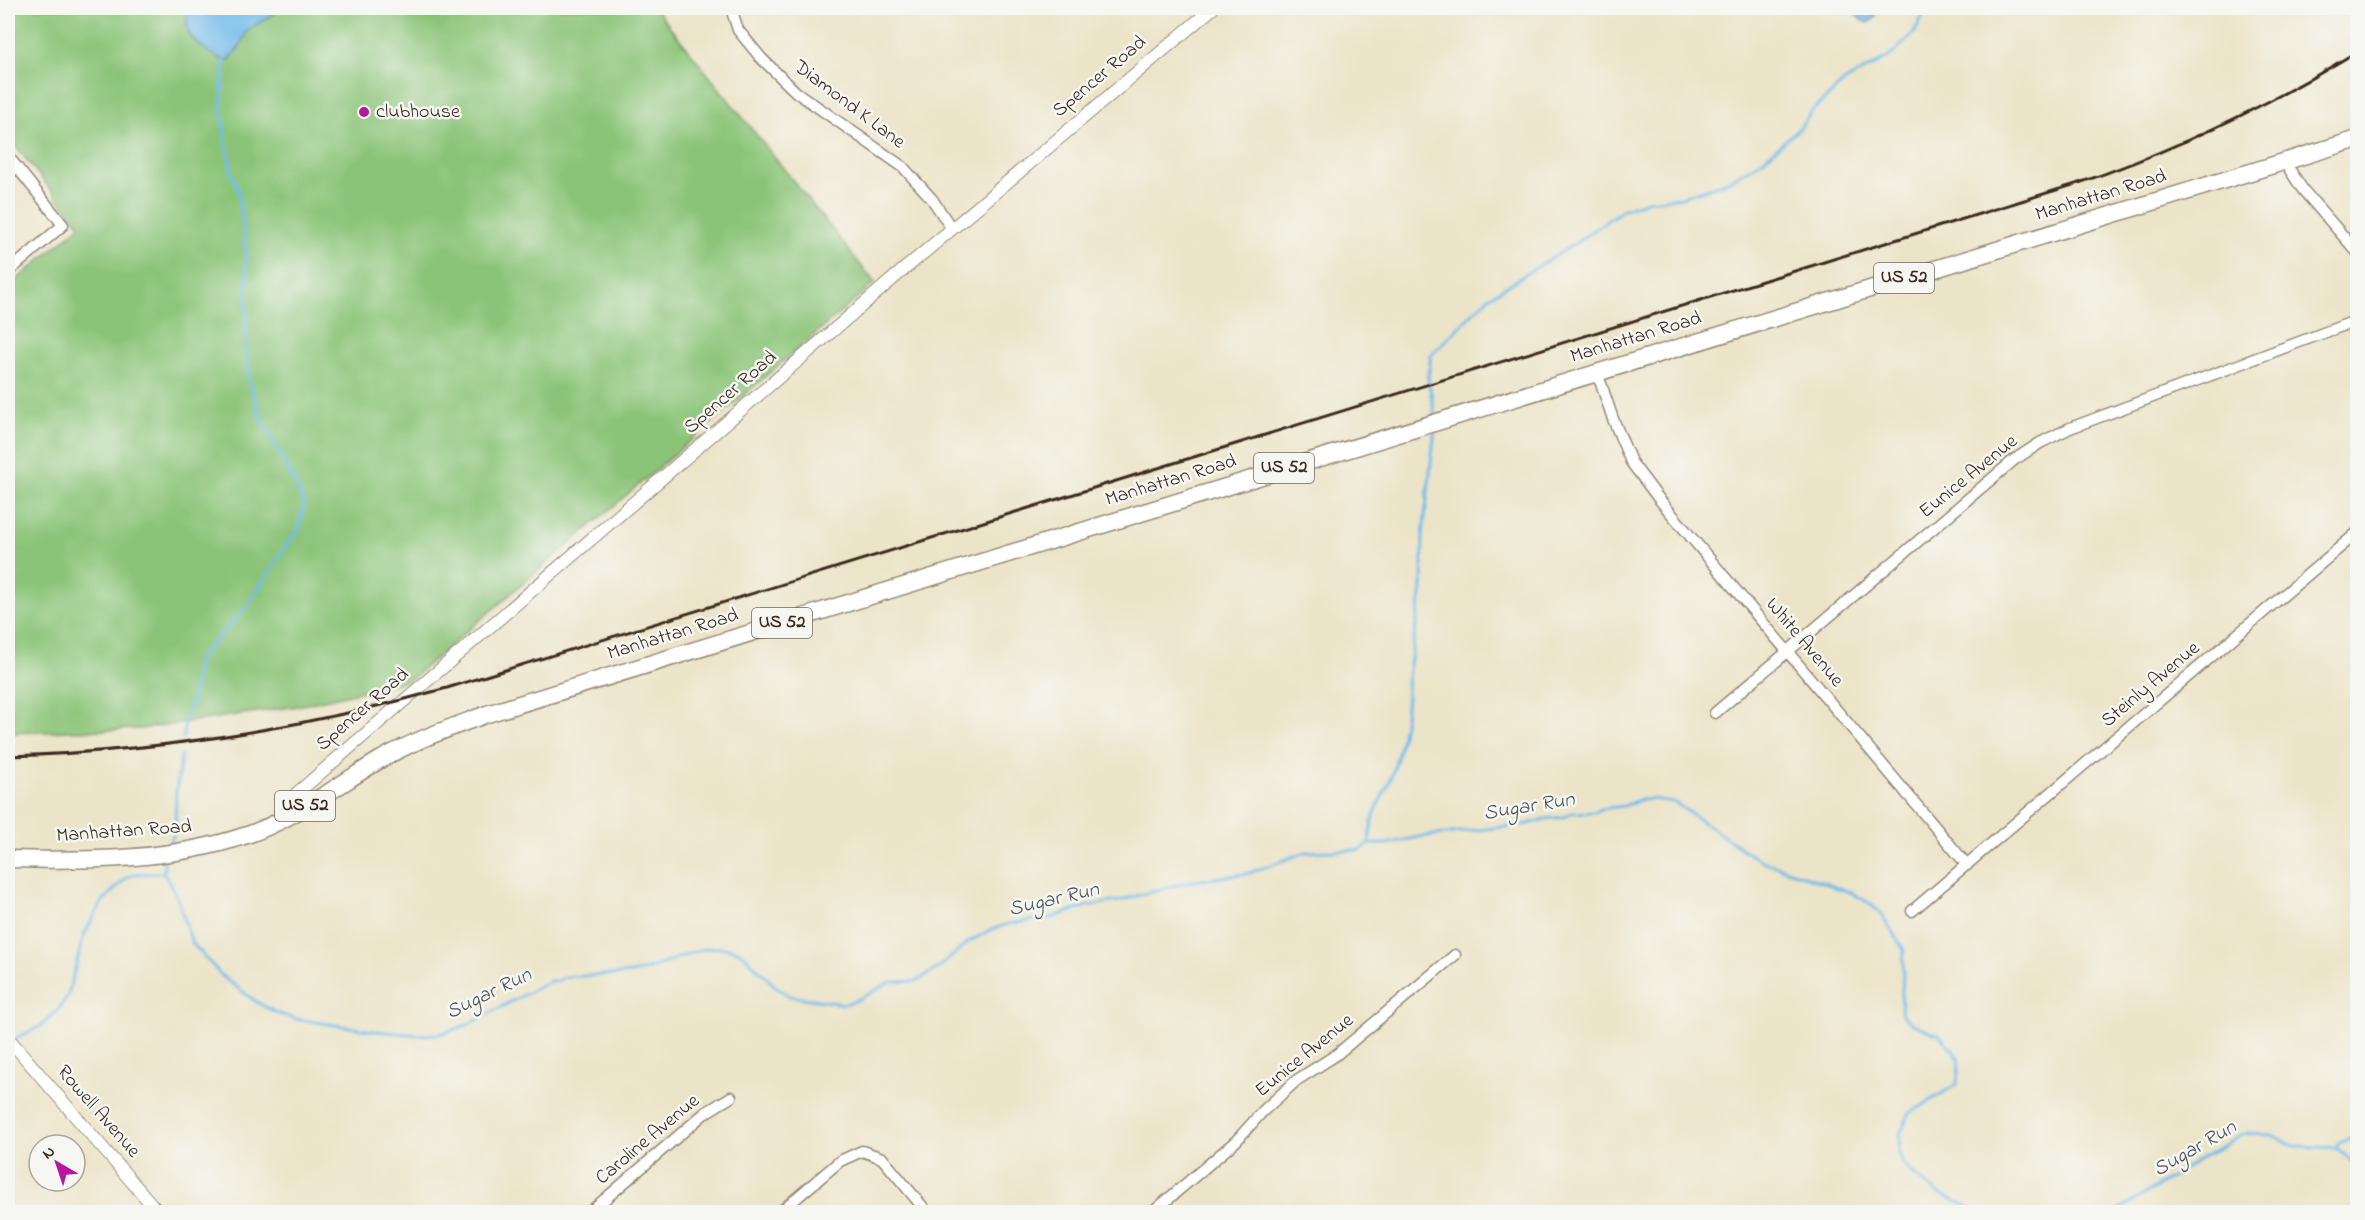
<svg xmlns="http://www.w3.org/2000/svg" width="2365" height="1220" viewBox="0 0 2365 1220" font-family="'Indie Flower',sans-serif">
	<rect width="100%" height="100%" fill="#f6f6f2"/>
	<filter id="ink" filterUnits="userSpaceOnUse"><feTurbulence type="fractalNoise" baseFrequency=".0167" numOctaves="2"/><feDisplacementMap in="SourceGraphic" scale="12" xChannelSelector="R" yChannelSelector="G"/><feConvolveMatrix kernelMatrix="1 2 1 2 8 2 1 2 1" color-interpolation-filters="sRGB"/></filter>
	<filter id="wash" filterUnits="userSpaceOnUse"><feTurbulence type="fractalNoise" baseFrequency=".008" numOctaves="4" result="noise"/><feDisplacementMap in="SourceGraphic" scale="24" xChannelSelector="R" yChannelSelector="G"/><feGaussianBlur stdDeviation="1.35" result="paint"/><feColorMatrix in="noise" values="0 0 0 0 0 0 0 0 0 0 0 0 0 0 0 0 0 1.4 0 .05"/><feComposite in="paint" operator="in"/></filter>
	<g filter="url(#wash)">
		<rect width="100%" height="100%" fill="#ece4c8"/>
		<polygon fill="#8bc478" stroke="#63774b" stroke-width="1.5" points="8,8 655,8 875,283 410,680 298,706 140,729 8,733 8,287 80,226 8,137"/>
		<g fill="#72bbea" stroke="#567284" stroke-width="1.5">
			<path d="M 190,8 L 282,8 L 247,31 L 240,46 L 229,60 L 225,60 C 213,56 190,42 187,28 C 186,22 188,13 190,8 Z"/>
			<polygon points="1850,8 1880,8 1873,19 1868,23 1861,20"/>
		</g>
		<g fill="none" stroke-linecap="round" stroke-linejoin="round">
			<g stroke="#72bbea" stroke-width="3">
				<polyline points="1435,416 1428,378 1431,355 1489,297 1573,245 1622,210 1647,201 1682,197 1712,187 1728,181 1762,161 1801,127 1811,112 1845,81 1889,57 1914,33 1927,8"/>
				<polyline points="183,738 186,715 192,702 198,659 245,609 290,540 298,532 304,504 294,480 262,422 249,381 246,343 247,278 244,232 238,190 232,174 226,141 221,105 225,60"/>
				<path d="M 1369,844 C 1370,823 1376,808 1385,791 C 1398,768 1408,710 1407,684 L 1422,589 L 1423,535 L 1435,428"/>
				<polyline points="167,848 175,832 176,792 181,756"/>
				<path d="M 164,873 L 176,894 L 192,943 L 222,976 L 258,1003 L 279,1014 L 296,1019 L 374,1031 L 418,1035 L 440,1034 L 467,1025 L 550,981 L 557,981 L 565,977 C 587,975 609,976 631,973 C 666,970 705,933 743,954 L 775,986 L 790,996 L 844,1004 L 855,1001 L 890,982 L 917,981 L 940,967 L 967,943 L 990,930 L 1008,924 L 1051,918 L 1087,906 L 1118,901 L 1188,882 L 1249,873 L 1306,852 L 1360,850 L 1369,844 L 1386,844 L 1419,837 L 1528,824 L 1545,819 L 1564,817 L 1572,813 L 1595,812 L 1600,809 L 1624,806 L 1639,800 L 1652,799 L 1674,802 L 1751,855 L 1767,863 L 1850,892 L 1866,901 L 1880,912 L 1904,950 L 1901,1013 L 1911,1023 L 1939,1035 L 1953,1050 L 1959,1060 L 1957,1084 L 1909,1114 L 1900,1134 L 1899,1153 L 1903,1164 L 1913,1174 L 1938,1193 L 1980,1212"/>
				<polyline points="164,873 164,860"/>
				<polyline points="14,1039 41,1026 58,1010 68,995 84,935 102,902 126,878 135,874 164,873"/>
				<polyline points="2337,1148 2358,1167"/>
				<polyline points="2337,1148 2338,1143 2358,1137"/>
				<polyline points="2117,1212 2198,1160 2244,1134 2272,1135 2294,1146 2337,1148"/>
			</g>
		</g>
	</g>
	<g filter="url(#ink)">
		<g fill="none" stroke-linecap="round" stroke-linejoin="round">
			<defs>
				<g id="minor">
					<polyline points="731,8 738,30 761,58 796,92 903,167 932,199 952,229"/>
					<polyline points="8,156 63,225 8,272"/>
					<polyline points="2284,161 2303,190 2358,253"/>
					<polyline points="1597,372 1613,419 1631,462 1659,499 1967,865"/>
					<polyline points="1715,713 2014,460 2040,443 2070,428 2358,320"/>
					<polyline points="1912,911 2358,532"/>
					<polyline points="590,1212 705,1113 731,1097"/>
					<polyline points="780,1212 840,1161 862,1151 882,1158 927,1212"/>
					<polyline points="1153,1212 1236,1141 1263,1111 1297,1080 1336,1055 1455,955"/>
				</g>
				<g id="tertiary">
					<polyline points="286,817 296,794 895,277 1213,8"/>
					<polyline points="8,1038 158,1212"/>
				</g>
				<path id="primary" d="M 8,859 C 87,861 171,861 247,835 C 294,819 335,787 378,761 C 412,741 450,728 487,714 L 2358,139"/>
			</defs>
			<use href="#minor" stroke="#948773" stroke-width="13"/>
			<use href="#tertiary" stroke="#948773" stroke-width="14"/>
			<use href="#primary" stroke="#948773" stroke-width="19"/>
			<use href="#minor" stroke="#fff" stroke-width="10"/>
			<use href="#tertiary" stroke="#fff" stroke-width="12"/>
			<use href="#primary" stroke="#fff" stroke-width="16"/>
			<path stroke="#3b2a1e" stroke-width="3" d="M 8,756 C 157,752 303,728 447,688 L 2076,184 C 2175,150 2268,106 2358,51"/>
		</g>
	</g>
	<circle fill="#b5179e" stroke="#f6f6f2" stroke-width="2" cx="364" cy="112" r="6"/>
	<g text-anchor="middle" dominant-baseline="central" stroke-width="5" stroke-linejoin="round" paint-order="stroke">
		<g fill="#f6f6f2" stroke="#73675e" stroke-width="1.5">
			<rect x="1874" y="263" width="60" height="30" rx="4.5"/>
			<rect x="1254" y="453" width="60" height="30" rx="4.5"/>
			<rect x="752" y="608" width="60" height="30" rx="4.5"/>
			<rect x="275" y="791" width="60" height="30" rx="4.5"/>
		</g>
		<g font-size="18" font-weight="bold" fill="#3b2a1e">
			<text x="1904" y="278">US 52</text>
			<text x="1284" y="468">US 52</text>
			<text x="782" y="623">US 52</text>
			<text x="305" y="806">US 52</text>
		</g>
		<g font-size="20" fill="#3b2a1e" stroke="#f6f6f2">
			<text transform="translate(1100 77) rotate(-40)">Spencer Road</text>
			<text transform="translate(849 105) rotate(37)">Diamond K Lane</text>
			<text transform="translate(2101 196) rotate(-17)">Manhattan Road</text>
			<text transform="translate(1636 338) rotate(-17)">Manhattan Road</text>
			<text transform="translate(731 393) rotate(-41)">Spencer Road</text>
			<text transform="translate(1969 477) rotate(-39)">Eunice Avenue</text>
			<text transform="translate(1171 481) rotate(-17)">Manhattan Road</text>
			<text transform="translate(673 635) rotate(-17)">Manhattan Road</text>
			<text transform="translate(1804 643) rotate(50)">White Avenue</text>
			<text transform="translate(2151 685) rotate(-40)">Steinly Avenue</text>
			<text transform="translate(363 710) rotate(-41)">Spencer Road</text>
			<text transform="translate(124 832) rotate(-4)">Manhattan Road</text>
			<text transform="translate(1305 1056) rotate(-39)">Eunice Avenue</text>
			<text transform="translate(98 1112) rotate(49)">Rowell Avenue</text>
			<text transform="translate(648 1140) rotate(-40)">Caroline Avenue</text>
		</g>
		<g font-size="20" fill="#3b2a1e" stroke="#f6f6f2" text-anchor="start">
			<text x="376" y="112">clubhouse</text>
		</g>
		<g font-size="21" font-style="italic" fill="#4c565b" stroke="#f6f6f2">
			<text transform="translate(1529 807) rotate(-9)">Sugar Run</text>
			<text transform="translate(1054 900) rotate(-13)">Sugar Run</text>
			<text transform="translate(489 994) rotate(-26)">Sugar Run</text>
			<text transform="translate(2195 1149) rotate(-30)">Sugar Run</text>
		</g>
	</g>
	<rect width="2365" height="1220" fill="none" stroke="#f6f6f2" stroke-width="30"/>
	<g transform="translate(57 1163) rotate(321)"><circle r="28" fill="#f6f6f2" stroke="#aba49d" stroke-width="1.5"/>
	<path d="M0-4.5L10 22L0 15L-10 22Z" fill="#b5179e"/>
	<text y="-9" font-size="16" font-weight="bold" text-anchor="middle" fill="#3b2a1e">N</text>
	</g>
</svg>
